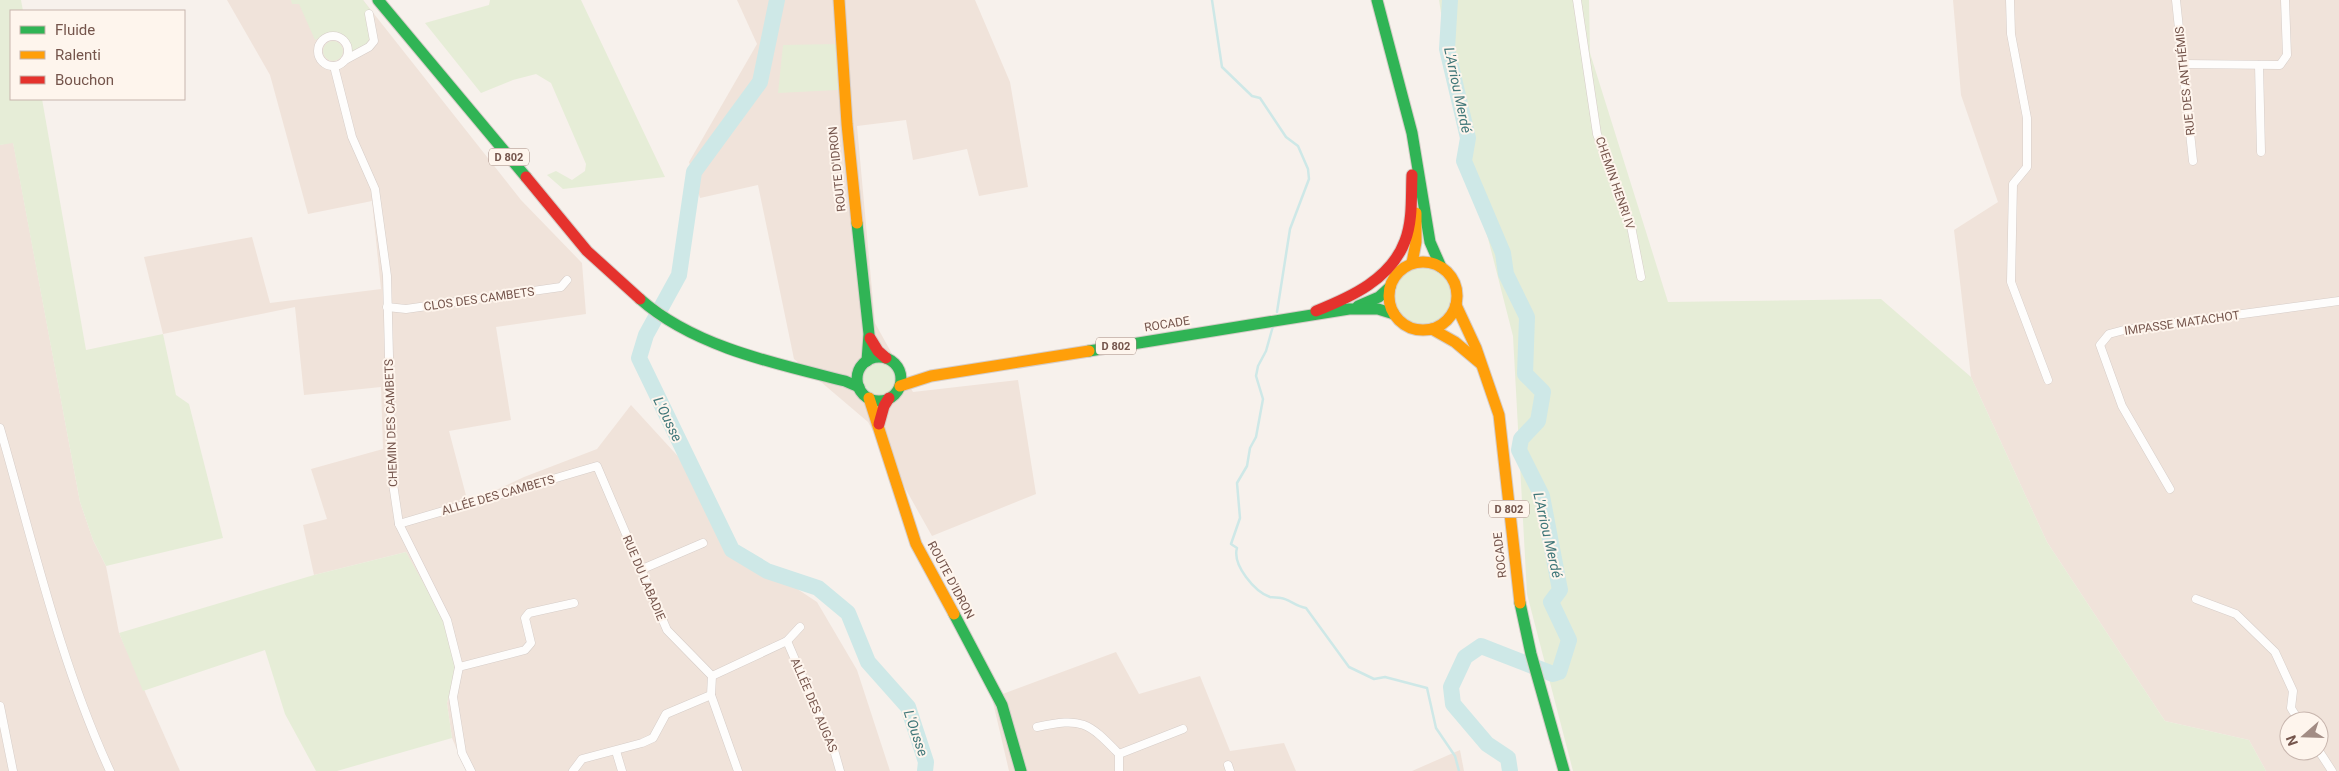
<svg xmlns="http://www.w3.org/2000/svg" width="2339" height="771" viewBox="0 0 2339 771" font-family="Roboto,sans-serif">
	<rect width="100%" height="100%" fill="#f7f1ec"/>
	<g fill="#f0e3da" fill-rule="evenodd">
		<polygon points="227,0 363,0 521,200 582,263 586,314 496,327 511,420 449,431 468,503 524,477 597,449 631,405 696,476 732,546 817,602 857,670 890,771 466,771 452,738 447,703 457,669 406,552 314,575 303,525 327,519 311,469 383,449 381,387 304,395 295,307 163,334 144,257 252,237 270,303 381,289 372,201 308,214 270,75"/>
		<polygon points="737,0 975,0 1010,82 1028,187 979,196 967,149 913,160 906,120 857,126 875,323 913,392 1018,380 1036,494 932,536 868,422 794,359 758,185 700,198 689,162 757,44"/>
		<path d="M 1953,0 L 2339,0 L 2339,771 L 2266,771 L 2249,740 L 2165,721 L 2047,542 L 1971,377 L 1954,230 L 1998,202 L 1961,95 ZM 2289,721 L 2319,721 L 2319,751 L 2289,751 Z"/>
		<polygon points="13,142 80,502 93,540 106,566 119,633 180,771 0,771 0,145"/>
		<polygon points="1116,652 1139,694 1200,676 1230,751 1284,743 1296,771 1009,771 992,698"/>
		<polygon points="1460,750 1464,771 1412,771"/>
	</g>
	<g fill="#e6edd7">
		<polygon points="0,0 21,0 23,11 11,11 11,99 42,99 86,350 163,334 176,395 189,404 223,538 106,566 93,540 80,502 13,143 0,145"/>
		<polygon points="291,0 363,0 372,12 368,46 351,54 348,43 340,34 329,33 315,40 299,4 292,4"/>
		<polygon points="490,0 581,0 665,177 563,189 547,175 556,171 572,180 585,171 586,164 551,83 536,74 513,80 481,93 425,23 489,5"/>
		<polygon points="1439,0 1589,0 1590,53 1668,302 1881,299 1971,377 2047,542 2165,721 2249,740 2266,771 1573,771 1527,594 1513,336 1458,121"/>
		<circle cx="333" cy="51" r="10"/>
		<polygon points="836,44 838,90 778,93 783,45"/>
		<circle cx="1423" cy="297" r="29"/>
		<circle cx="880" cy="380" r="17"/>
		<polygon points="406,552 443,618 457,669 447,703 452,738 337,771 316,771 285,714 265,650 143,691 119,633 314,575"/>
	</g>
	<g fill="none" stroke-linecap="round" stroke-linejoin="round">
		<g stroke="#cee8e7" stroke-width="2.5">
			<polyline points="1212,0 1222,67 1252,96 1260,98 1286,137 1298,146 1308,169 1309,179 1290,229 1277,312"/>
			<path d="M 1273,326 L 1266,351 L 1258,366 L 1256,376 L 1263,399 L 1256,437 L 1250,448 L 1247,466 L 1237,483 L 1240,518 L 1231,544 L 1237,548 C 1232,565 1255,592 1270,597 C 1274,598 1278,597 1281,598 C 1289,599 1295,606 1306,608 L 1349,667 L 1374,679 L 1385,677 L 1427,688 L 1436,728 L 1455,756 L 1459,771"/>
		</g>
		<g stroke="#cee8e7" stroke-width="16">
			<polyline points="777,0 760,82 694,172 679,275 646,335 639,358 732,550 767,571 818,588 848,613 868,662 908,707 926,762 925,771"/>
			<polyline points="1450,0 1447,49 1468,138 1464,161 1503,253 1506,274 1527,317 1525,374 1543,392 1538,421 1521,439 1519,450 1542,496 1560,590 1551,602 1569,640 1559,672 1553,674 1481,646 1465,657 1451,687 1453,704 1487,744 1508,758 1510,771"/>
		</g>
		<defs>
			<g id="street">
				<polyline points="1577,0 1597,134 1631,226 1641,277"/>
				<polyline points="2010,0 2011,34 2027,118 2027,167 2013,184 2011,282 2048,380"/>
				<polyline points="2176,0 2193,161"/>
				<circle cx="333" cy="51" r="15"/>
				<polyline points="345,60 369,47 374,41 369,14"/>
				<polyline points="2183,64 2280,65 2287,55 2285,0"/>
				<polyline points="2259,65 2261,152"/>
				<polyline points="334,66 352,137 375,189 387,276 392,477 399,524 447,620 459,667 453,697 462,753 471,771"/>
				<polyline points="387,307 406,309 561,287 567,280"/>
				<path d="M 0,428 C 33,542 60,663 110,771"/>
				<polyline points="2170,489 2122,406 2100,345 2109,334 2124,330 2339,301"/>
				<polyline points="399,524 597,466 667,630 712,676"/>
				<polyline points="640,570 703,543"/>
				<polyline points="2196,599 2236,614 2275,652 2293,691 2291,708 2299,721"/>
				<polyline points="787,641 834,750 840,771"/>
				<polyline points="459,667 525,650 531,643 525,618 529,613 574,603"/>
				<polyline points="711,695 738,771"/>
				<polyline points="0,706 13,771"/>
				<path d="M 1037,727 C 1082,717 1088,722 1119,754 L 1119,771"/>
				<polyline points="616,751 622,771"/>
				<polyline points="2319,751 2332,771"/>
				<polyline points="1119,754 1183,729"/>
				<polyline points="1228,765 1230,771"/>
				<polyline points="573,771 582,759 642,743 653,738 666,714 711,695 712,676 787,641 800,627"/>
			</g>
			<g id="fast">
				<polyline points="378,0 526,177"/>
				<polyline points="1377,0 1412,133 1430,242 1441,267"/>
				<polyline points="857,223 869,334 867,361"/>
				<path d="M 640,299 C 694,347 777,364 845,381 L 859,387"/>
				<polyline points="1358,306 1379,297 1390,287"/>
				<polyline points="1089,351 1349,309 1378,309 1394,314"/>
				<circle cx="879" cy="379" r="22"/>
				<polyline points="1520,603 1531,654 1564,771"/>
				<polyline points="954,614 1002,705 1021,771"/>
			</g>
			<g id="slow">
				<polyline points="839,0 847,124 857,223"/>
				<circle cx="1423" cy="296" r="34"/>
				<polyline points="1412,263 1416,242 1416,213"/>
				<polyline points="1456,305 1476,348 1499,415 1520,603"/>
				<polyline points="1432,329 1455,342 1480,363"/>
				<polyline points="900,386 931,376 1089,351"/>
				<polyline points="869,398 916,544 954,614"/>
			</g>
			<g id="jam">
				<polyline points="526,177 587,251 640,299"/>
				<path d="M 1316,311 C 1351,297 1391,279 1405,241 C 1413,220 1411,196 1412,175"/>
				<polyline points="870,338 878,351 886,358"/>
				<polyline points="879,424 884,406 889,398"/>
			</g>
		</defs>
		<use href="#street" stroke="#d6cdc8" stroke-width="9"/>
		<use href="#fast" stroke="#d6cdc8" stroke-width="13"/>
		<use href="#slow" stroke="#d6cdc8" stroke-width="13"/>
		<use href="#jam" stroke="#d6cdc8" stroke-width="13"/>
		<use href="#street" stroke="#fefdfc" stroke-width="8"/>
		<use href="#fast" stroke="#30b455" stroke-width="11"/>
		<use href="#slow" stroke="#ff9f0a" stroke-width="11"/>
		<use href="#jam" stroke="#e5322d" stroke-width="11"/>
	</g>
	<g text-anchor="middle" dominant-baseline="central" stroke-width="4" stroke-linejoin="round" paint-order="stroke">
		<g fill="#fef5ed" stroke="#9e857c" stroke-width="1">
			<rect x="489" y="148.5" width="40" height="17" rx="4"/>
			<rect x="1096" y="337.5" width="40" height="17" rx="4"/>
			<rect x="1489" y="500.5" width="40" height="17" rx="4"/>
		</g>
		<g font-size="11" font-weight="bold" fill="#75554c">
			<text x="509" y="157">D 802</text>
			<text x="1116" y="346">D 802</text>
			<text x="1509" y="509">D 802</text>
		</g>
		<g font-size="12" fill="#75554c" stroke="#fef5ed">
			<text transform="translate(2185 81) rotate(-96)">RUE DES ANTHÉMIS</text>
			<text transform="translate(837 169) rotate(-96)">ROUTE D'IDRON</text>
			<text transform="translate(1615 183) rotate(71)">CHEMIN HENRI IV</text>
			<text transform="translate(479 299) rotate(-8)">CLOS DES CAMBETS</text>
			<text transform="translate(2182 323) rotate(-8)">IMPASSE MATACHOT</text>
			<text transform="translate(1167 324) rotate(-9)">ROCADE</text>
			<text transform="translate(391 423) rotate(-92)">CHEMIN DES CAMBETS</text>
			<text transform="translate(498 495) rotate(-16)">ALLÉE DES CAMBETS</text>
			<text transform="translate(1500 555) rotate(-96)">ROCADE</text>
			<text transform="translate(644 578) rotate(67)">RUE DU LABADIE</text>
			<text transform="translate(951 580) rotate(62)">ROUTE D'IDRON</text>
			<text transform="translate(814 705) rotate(67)">ALLÉE DES AUGAS</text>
		</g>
		<g font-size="14" font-style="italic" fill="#407779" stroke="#fef5ed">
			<text transform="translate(1458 90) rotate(78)">L'Arriou Merdé</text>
			<text transform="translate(668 419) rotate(64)">L'Ousse</text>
			<text transform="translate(1548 535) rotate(77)">L'Arriou Merdé</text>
			<text transform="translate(916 733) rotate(71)">L'Ousse</text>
		</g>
	</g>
	<rect x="10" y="10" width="175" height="90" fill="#fef5ed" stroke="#c7b5ad"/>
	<rect x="20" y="26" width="25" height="8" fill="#30b455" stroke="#c7b5ad"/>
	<text x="55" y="35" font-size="15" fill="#75554c">Fluide</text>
	<rect x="20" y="51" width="25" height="8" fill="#ff9f0a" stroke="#c7b5ad"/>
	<text x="55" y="60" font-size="15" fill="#75554c">Ralenti</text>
	<rect x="20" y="76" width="25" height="8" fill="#e5322d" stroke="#c7b5ad"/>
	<text x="55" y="85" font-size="15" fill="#75554c">Bouchon</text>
	<g transform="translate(2304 736) rotate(250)"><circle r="24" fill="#fef5ed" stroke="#c7b5ad"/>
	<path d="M0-4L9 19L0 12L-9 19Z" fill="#a28c84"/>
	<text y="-8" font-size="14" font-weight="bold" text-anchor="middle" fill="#75554c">N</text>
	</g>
</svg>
